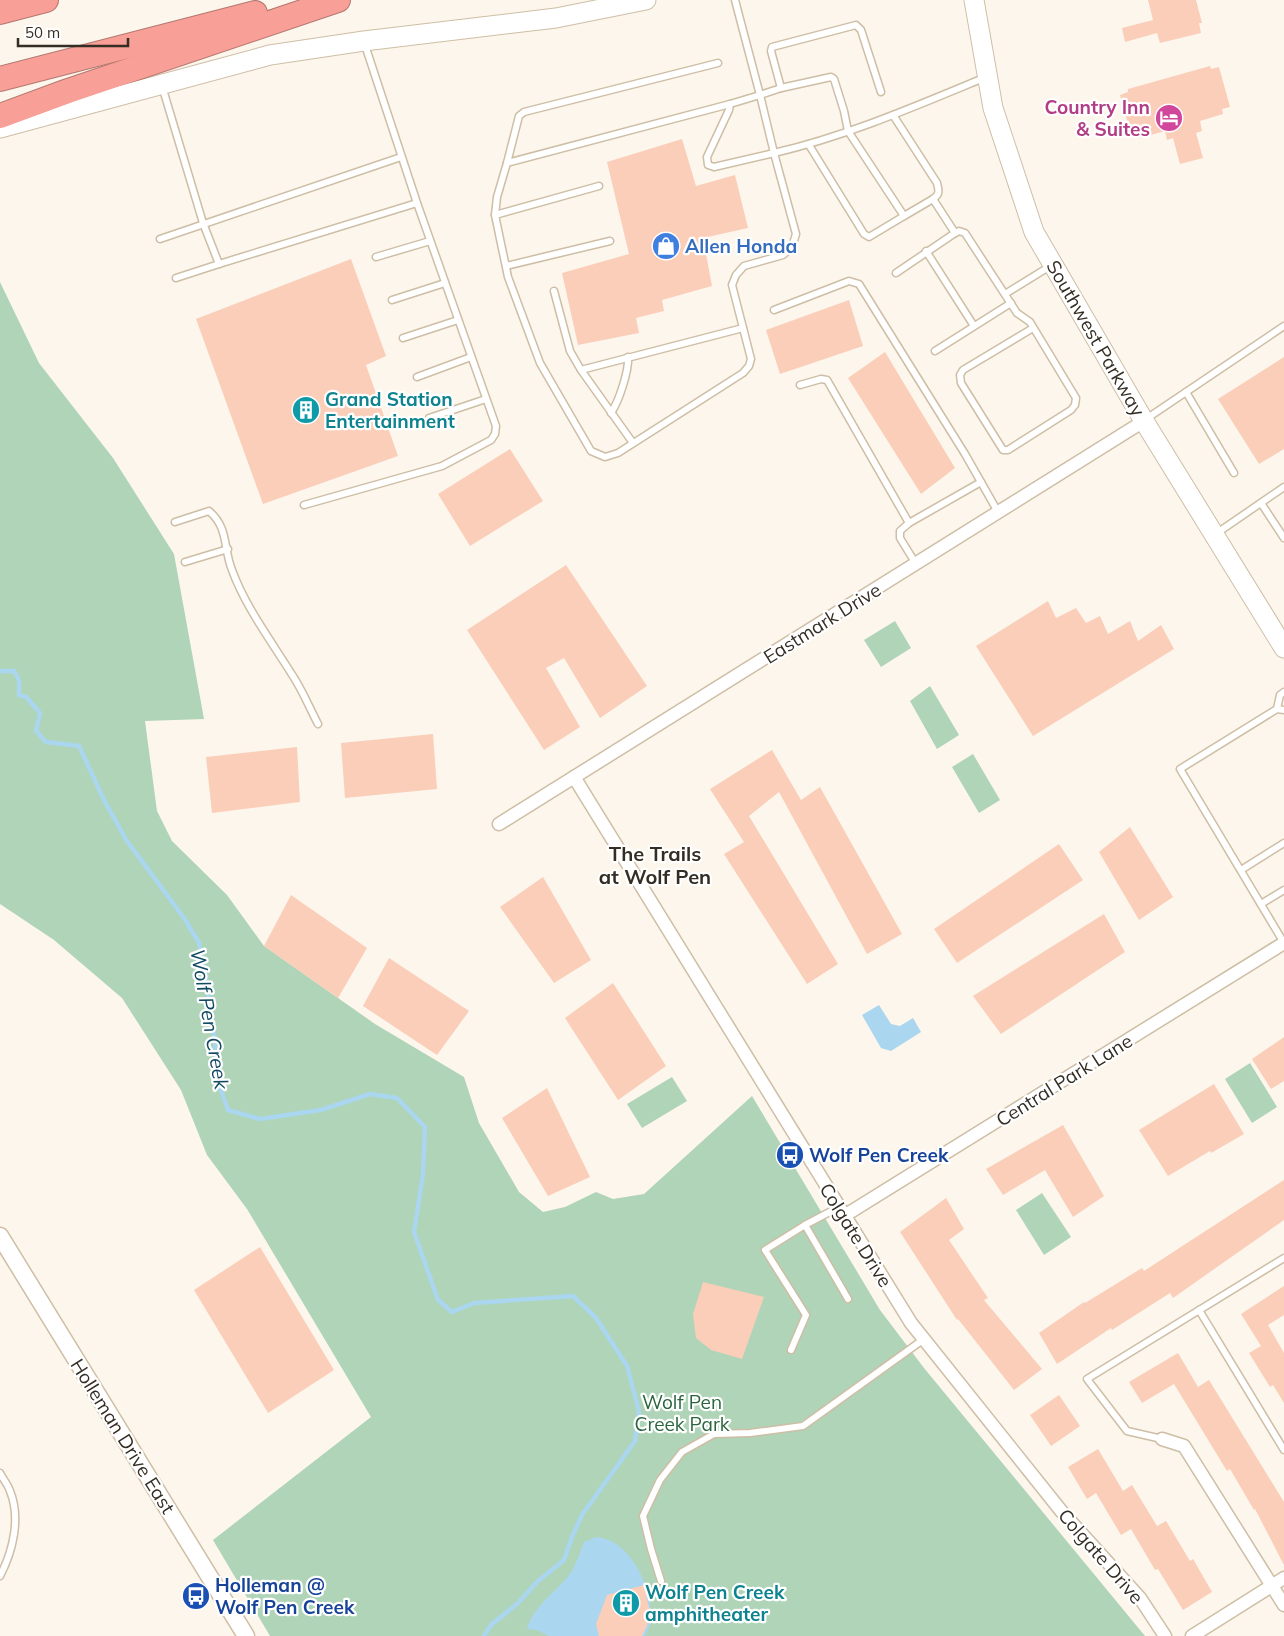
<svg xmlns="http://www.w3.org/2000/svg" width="1284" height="1636" viewBox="0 0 1284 1636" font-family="Mulish,sans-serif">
	<rect width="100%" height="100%" fill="#fdf6ec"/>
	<g fill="#afd4b8">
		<polygon points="0,282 39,363 113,458 174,554 204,719 145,721 157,811 172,841 227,895 264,946 375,1024 464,1077 479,1123 519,1192 543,1212 565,1207 596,1192 613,1199 644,1194 752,1096 880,1310 924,1368 1145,1636 270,1636 213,1540 371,1417 247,1209 207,1155 181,1090 122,998 54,940 0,904"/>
		<polygon points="895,621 911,648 881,667 864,640"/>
		<polygon points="930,686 959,735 937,749 910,701"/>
		<polygon points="973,754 1000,800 979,813 952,767"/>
		<polygon points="1250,1063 1277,1107 1252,1123 1225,1079"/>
		<polygon points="672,1077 687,1101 642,1128 627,1104"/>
		<polygon points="1042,1193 1071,1237 1044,1255 1016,1210"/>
	</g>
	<g fill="#aad6ef">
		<polygon points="879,1005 891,1024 900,1026 913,1018 921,1032 891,1051 881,1048 862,1015"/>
		<path d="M 596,1537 C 630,1539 652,1587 651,1617 C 651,1624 648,1630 645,1636 L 549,1636 L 537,1630 L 527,1629 C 533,1606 556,1592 570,1574 C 576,1565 580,1552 584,1542 Z"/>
	</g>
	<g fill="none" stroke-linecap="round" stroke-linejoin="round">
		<polyline stroke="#aad6ef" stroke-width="4.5" points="0,671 14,671 19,680 19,695 26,697 40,713 36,731 46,742 79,746 105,802 127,841 184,918 199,943 207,985 215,1041 218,1082 228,1110 260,1119 321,1110 370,1094 397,1098 425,1127 423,1174 414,1232 438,1300 452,1312 474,1303 573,1296 596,1318 627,1366 639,1411 635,1441 582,1515 572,1537 564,1560 537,1582 518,1603 491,1625 484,1636"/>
	</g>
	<g fill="#fbceb9">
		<polygon points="1148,0 1196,0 1202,23 1199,23 1201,33 1160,43 1157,33 1125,42 1122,28 1153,20"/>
		<polygon points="1210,66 1211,69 1219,67 1230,107 1222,109 1223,114 1200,121 1202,131 1196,133 1203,158 1180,164 1173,138 1167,140 1165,131 1140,138 1139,133 1131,135 1120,95 1128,92 1128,89"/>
		<polygon points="682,139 696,186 735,175 748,228 703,238 712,286 662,300 664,311 636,318 639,333 578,345 562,273 629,254 607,162"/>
		<polygon points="351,259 386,356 366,365 398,456 263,504 196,319"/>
		<polygon points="849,300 863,346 780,374 766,330"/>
		<polygon points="885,352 955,468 921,494 848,378"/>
		<polygon points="1284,357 1284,449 1259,464 1218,399"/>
		<polygon points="510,449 543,501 470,546 438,494"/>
		<polygon points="566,565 647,686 600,718 564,658 546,668 580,727 544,750 467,630"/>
		<polygon points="1048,601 1056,618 1076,608 1086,623 1100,616 1108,634 1130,621 1138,641 1161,625 1174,649 1033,736 976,646"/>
		<polygon points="433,734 437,789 345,798 341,743"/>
		<polygon points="297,747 300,802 212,813 206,757"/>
		<polygon points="772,750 801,800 820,787 902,934 867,954 779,792 749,816 838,964 807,984 724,854 744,842 710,789"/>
		<polygon points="1130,827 1173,897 1139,920 1099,852"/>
		<polygon points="1059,844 1083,880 957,963 934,929"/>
		<polygon points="543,877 591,960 554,983 500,907"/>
		<polygon points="291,895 367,948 338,998 264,946"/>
		<polygon points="1104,914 1125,952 1001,1034 973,996"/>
		<polygon points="389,958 469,1011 437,1055 363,1006"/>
		<polygon points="613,983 666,1066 618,1100 565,1018"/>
		<polygon points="1284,1037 1284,1081 1271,1089 1252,1059"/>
		<polygon points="1214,1084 1244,1134 1211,1153 1210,1151 1168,1176 1139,1130"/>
		<polygon points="547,1088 590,1177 548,1196 502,1118"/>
		<polygon points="1063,1125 1104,1196 1073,1217 1045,1170 1003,1195 986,1169"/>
		<polygon points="1284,1180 1284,1220 1173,1298 1170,1293 1112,1330 1111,1328 1057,1364 1039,1333 1084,1302 1085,1303 1142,1268 1144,1271"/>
		<polygon points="946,1198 964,1229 949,1240 988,1298 984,1300 1042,1369 1014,1390 958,1319 957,1320 900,1232"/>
		<polygon points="260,1247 334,1370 268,1413 194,1290"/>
		<polygon points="703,1282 764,1297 742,1359 711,1350 696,1338 693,1314"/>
		<polygon points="1284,1286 1284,1315 1268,1325 1284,1353 1284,1403 1273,1385 1270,1387 1249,1353 1261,1346 1241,1314"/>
		<polygon points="1178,1353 1198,1387 1209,1380 1284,1502 1284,1565 1255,1509 1254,1510 1230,1469 1227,1471 1174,1384 1142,1403 1129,1382"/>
		<polygon points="1059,1395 1080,1426 1051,1446 1030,1415"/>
		<polygon points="1098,1449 1123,1491 1132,1485 1157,1526 1166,1521 1190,1561 1193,1559 1212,1592 1183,1610 1158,1569 1155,1570 1131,1529 1121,1535 1096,1493 1087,1499 1068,1467"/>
		<polygon points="648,1584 646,1596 650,1611 647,1626 642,1636 599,1636 596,1624 607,1595"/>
	</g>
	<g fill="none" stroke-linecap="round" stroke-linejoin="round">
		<defs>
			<g id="service">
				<polyline points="735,0 760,95 781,88 771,51 772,47 856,25 861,30 881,92"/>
				<polyline points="718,63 524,112 519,116 507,163 730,104"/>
				<polyline points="162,86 203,223 219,264 417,203 364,42"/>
				<polyline points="781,88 831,77 834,79 844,111 848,131 904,216 933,199"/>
				<path d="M 893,115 L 937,183 C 939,191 940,194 933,199 L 955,233"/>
				<polyline points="809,145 864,234 869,237 904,216"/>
				<path d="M 507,163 L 497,197 L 495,215 L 508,277 L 540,363 L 591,451 L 605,457 L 618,453 L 743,373 L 749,366 L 751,359 L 732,285 L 736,275 L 744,266 L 783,255 L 792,247 L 796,234 L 774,153 L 714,167 L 708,165 L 707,157 L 729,110 L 730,104 L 760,95 L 774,153 C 847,136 916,106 986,77"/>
				<polyline points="495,215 599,186"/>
				<polyline points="160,239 401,157"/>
				<polyline points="926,251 974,326"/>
				<polyline points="376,257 430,241"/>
				<polyline points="506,266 610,241"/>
				<polyline points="896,273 952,235 959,231 965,233 1017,313 1030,322 1076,398 1075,405 1071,410 1008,450 1003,450 961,383 960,375 963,370 1033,328"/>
				<polyline points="176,278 219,264"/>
				<polyline points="554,291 570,351 581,370 743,328"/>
				<polyline points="1005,294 1052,265"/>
				<polyline points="392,300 445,283"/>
				<polyline points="774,310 849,281 859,284 965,454 998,512"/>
				<polyline points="403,338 458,320"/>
				<polyline points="935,351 1011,303"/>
				<polyline points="581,370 633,443"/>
				<polyline points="417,377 471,357"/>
				<polyline points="800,385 821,379 827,380 909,523 900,531 900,538 916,564"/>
				<polyline points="1186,392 1234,473"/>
				<path d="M 611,413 C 619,401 629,371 628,357"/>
				<polyline points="429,418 486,399"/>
				<polyline points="1146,419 1284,326"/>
				<polyline points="1261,503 1284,538"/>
				<polyline points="304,505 442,466 491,440 495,434 496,426 417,203"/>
				<path d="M 175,522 L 209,511 C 229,528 223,548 232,570 C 245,606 271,641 291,673 C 302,689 309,707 318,724"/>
				<polyline points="909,523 981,482"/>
				<polyline points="1217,533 1284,487"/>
				<polyline points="185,562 228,549"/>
				<polyline points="1277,709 1280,695 1284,692"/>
				<polyline points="1284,710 1277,709 1180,769 1284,943"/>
				<polyline points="1241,870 1284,843"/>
				<polyline points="1261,904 1284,890"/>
				<polyline points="805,1225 848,1299"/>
				<polyline points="1199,1310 1284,1450"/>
				<polyline points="791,1350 806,1315 765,1250 805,1225 839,1207"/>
				<polyline points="1162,1439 1127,1431 1087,1379 1284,1258"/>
				<path d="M 0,1473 C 3,1479 8,1485 10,1491 C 21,1518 13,1551 0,1576"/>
				<polyline points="661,1581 651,1549 643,1516 660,1480 682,1452 714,1434 750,1433 803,1426 924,1339"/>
			</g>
			<g id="minor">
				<polyline points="574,777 911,1323 1062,1512 1140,1598 1165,1636"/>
				<polyline points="499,824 1144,421"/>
				<polyline points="844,1216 1284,943"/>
				<polyline points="1162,1439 1184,1446 1284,1605"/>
				<polyline points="1192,1636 1284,1578"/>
			</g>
			<polyline id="tertiary" points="0,1236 246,1636"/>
			<g id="secondary">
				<polyline points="974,0 993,108 1034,232 1144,421 1284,648"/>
				<polyline points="0,128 270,55 364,41 556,18 646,0"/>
			</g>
			<g id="motorway">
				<polyline points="0,12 46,0"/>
				<polyline points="0,79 255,13"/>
				<polyline points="0,116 68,91 338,0"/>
			</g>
		</defs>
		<use href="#service" stroke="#cebea5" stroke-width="9"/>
		<use href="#minor" stroke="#cebea5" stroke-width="15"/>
		<use href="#tertiary" stroke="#cebea5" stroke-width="19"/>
		<use href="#secondary" stroke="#cebea5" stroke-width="21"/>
		<use href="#motorway" stroke="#b3776e" stroke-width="26"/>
		<use href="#service" stroke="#fff" stroke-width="6"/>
		<use href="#minor" stroke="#fff" stroke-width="12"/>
		<use href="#tertiary" stroke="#fff" stroke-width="16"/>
		<use href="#secondary" stroke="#fff" stroke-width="19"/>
		<use href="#motorway" stroke="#f89f97" stroke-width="24"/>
	</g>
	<defs>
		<symbol id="hotel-disc" viewBox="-11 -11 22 22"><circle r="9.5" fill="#d1479c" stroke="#fff"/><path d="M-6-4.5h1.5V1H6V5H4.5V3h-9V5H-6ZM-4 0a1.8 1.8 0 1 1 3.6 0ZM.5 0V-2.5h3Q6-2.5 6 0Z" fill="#fff"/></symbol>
		<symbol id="shop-disc" viewBox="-11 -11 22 22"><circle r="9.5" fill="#3f7fe0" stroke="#fff"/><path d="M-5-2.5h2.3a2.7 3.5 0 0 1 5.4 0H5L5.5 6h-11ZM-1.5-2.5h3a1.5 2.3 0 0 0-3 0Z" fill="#fff"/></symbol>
		<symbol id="building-disc" viewBox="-11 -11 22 22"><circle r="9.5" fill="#0f9aa8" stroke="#fff"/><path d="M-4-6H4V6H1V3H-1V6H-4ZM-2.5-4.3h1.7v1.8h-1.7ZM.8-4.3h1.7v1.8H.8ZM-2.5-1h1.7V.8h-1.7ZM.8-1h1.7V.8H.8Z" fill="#fff"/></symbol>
		<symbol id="bus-disc" viewBox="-11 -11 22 22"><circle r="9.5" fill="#1a4fb4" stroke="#fff"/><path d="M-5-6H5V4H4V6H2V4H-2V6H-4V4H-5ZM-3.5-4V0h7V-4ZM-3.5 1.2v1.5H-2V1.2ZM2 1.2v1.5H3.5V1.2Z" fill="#fff"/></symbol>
	</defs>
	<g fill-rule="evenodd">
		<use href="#hotel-disc" x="1153" y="102" width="32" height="32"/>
		<use href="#shop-disc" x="650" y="230" width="32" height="32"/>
		<use href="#building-disc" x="290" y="394" width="32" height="32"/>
		<use href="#bus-disc" x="774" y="1139" width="32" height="32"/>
		<use href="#bus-disc" x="180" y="1580" width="32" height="32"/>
		<use href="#building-disc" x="610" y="1587" width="32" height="32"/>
	</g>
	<g text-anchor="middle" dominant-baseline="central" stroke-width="4.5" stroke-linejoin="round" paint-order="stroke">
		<g font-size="19" font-weight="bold" fill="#b23c85" stroke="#fff" text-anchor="end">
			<text x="1150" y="107">Country Inn<tspan x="1150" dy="22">&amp; Suites</tspan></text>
		</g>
		<g font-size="19" font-weight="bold" fill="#366cbe" stroke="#fff" text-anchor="start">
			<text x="685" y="246">Allen Honda</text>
		</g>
		<g font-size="19" fill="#332d23" stroke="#fff">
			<text transform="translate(1096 338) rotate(60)">Southwest Parkway</text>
			<text transform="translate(822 623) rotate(-32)">Eastmark Drive</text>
			<text transform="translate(1064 1080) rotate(-32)">Central Park Lane</text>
			<text transform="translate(856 1235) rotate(58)">Colgate Drive</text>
			<text transform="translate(123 1436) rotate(58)">Holleman Drive East</text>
			<text transform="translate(1101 1556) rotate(49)">Colgate Drive</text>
		</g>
		<g font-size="19" font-weight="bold" fill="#0d838f" stroke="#fff" text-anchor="start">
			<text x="325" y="399">Grand Station<tspan x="325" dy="22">Entertainment</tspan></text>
			<text x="645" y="1592">Wolf Pen Creek<tspan x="645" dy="22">amphitheater</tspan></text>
		</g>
		<g font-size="19" font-weight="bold" fill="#164399" stroke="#fff" text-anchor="start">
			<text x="809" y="1155">Wolf Pen Creek</text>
			<text x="215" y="1585">Holleman @<tspan x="215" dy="22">Wolf Pen Creek</tspan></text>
		</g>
		<g font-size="19" fill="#2b653d" stroke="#fff">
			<text x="682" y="1402">Wolf Pen<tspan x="682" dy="22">Creek Park</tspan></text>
		</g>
		<g font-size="20" font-weight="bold" fill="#332d23" stroke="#fff">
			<text x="655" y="853">The Trails<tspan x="655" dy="23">at Wolf Pen</tspan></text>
		</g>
		<g font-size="20" font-style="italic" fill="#124a64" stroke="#fff">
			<text transform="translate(210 1019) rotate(80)">Wolf Pen Creek</text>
		</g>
	</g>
	<path d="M18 38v8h110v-8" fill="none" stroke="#332d23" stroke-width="2.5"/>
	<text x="25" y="38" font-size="15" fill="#332d23" stroke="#ffffff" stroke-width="4" paint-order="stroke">50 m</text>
</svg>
